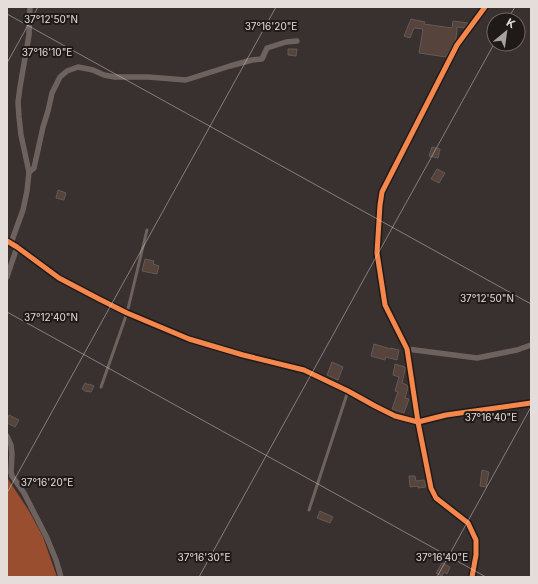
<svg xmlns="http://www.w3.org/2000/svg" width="538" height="584" viewBox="0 0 538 584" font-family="Inter,sans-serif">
	<rect width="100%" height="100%" fill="#38312f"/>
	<polygon fill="#994e30" points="8,479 29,511 43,537 57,577 7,577 7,480"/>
	<g fill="#56443c" stroke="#605a58">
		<polygon points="411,19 425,22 424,24 452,28 453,21 468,23 464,28 457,27 456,40 446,57 419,53 423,29 414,28 410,38 404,36"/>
		<polygon points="288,49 297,49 296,56 288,55"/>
		<polygon points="432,147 440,149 438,158 429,156"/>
		<polygon points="437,169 445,173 439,183 431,179"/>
		<polygon points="58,190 66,193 64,200 56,198"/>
		<polygon points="145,259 154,261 153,264 159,266 157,274 142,271"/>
		<polygon points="374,344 391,349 391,348 399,350 397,360 386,357 385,360 371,356"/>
		<polygon points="332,362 343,367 338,380 327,375"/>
		<polygon points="395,364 405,367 405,370 402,383 407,385 408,387 405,398 409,399 404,413 392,409 398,392 395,391 399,377 393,375"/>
		<polygon points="85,383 89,385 89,384 94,386 91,392 87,391 87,392 82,389"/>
		<polygon points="9,415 19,420 15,427 7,423 7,420"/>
		<polygon points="482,470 489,472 486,487 480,486"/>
		<polygon points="409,476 415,476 416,481 424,480 426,487 418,488 418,486 410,487"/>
		<polygon points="320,511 333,517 330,523 317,518"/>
		<polygon points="442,563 450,567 447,574 444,572 442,576 436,573"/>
	</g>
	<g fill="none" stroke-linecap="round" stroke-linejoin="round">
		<g stroke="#6e625e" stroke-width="3">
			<polyline points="101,387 127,313 147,230"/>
			<polyline points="309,510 348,391"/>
		</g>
		<g stroke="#6e625e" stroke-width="5.5">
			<polyline points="485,7 457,45 382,192 380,205 377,253 385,305 407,349 477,358 517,350 531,345"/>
			<polyline points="29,172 34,168 43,127 48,111 52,93 60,77 67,71 78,67 93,70 104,75 115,77 148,77 186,80 230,66 252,60 262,59 267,48 286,42 297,41"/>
			<polyline points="11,243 23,210 27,191 29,172 21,135 19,117 18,102 20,87 29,35 30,7"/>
			<polyline points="7,277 17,247"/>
			<polyline points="7,436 11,445 12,454 11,472 12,476 24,493 47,538 56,560 61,577"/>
		</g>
		<g stroke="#6e625e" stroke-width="7">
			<polyline points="7,241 17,247 59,278 99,299 127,313 189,339 243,355 304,370 348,391 375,406 395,416 418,422 446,415 531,403"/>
			<polyline points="407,349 418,422 431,488 436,498 468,523 476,540 476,555 472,577"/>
		</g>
		<defs>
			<g id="cycleway">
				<polyline points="7,241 17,247 59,278 99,299 127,313 189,339 243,355 304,370 348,391 375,406 395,416 418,422 446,415 531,403"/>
				<polyline points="472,577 476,555 476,540 468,523 436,498 431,488 418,422 407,349 385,305 377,253 380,205 382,192 457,45 485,7"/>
			</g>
		</defs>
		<use href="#cycleway" stroke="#1f1917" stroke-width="8"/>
		<use href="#cycleway" stroke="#f5874c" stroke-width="5"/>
	</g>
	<path fill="none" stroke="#e5ddd9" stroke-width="1" stroke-opacity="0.45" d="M 7,14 L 531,304M 507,20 L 515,7M 7,63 L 38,7M 7,312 L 486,577M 7,493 L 276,7M 199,577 L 494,44M 437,577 L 531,407"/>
	<g font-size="10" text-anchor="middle" fill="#e5ddd9" stroke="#1f1917" stroke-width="4" stroke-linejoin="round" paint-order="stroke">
		<text x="51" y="23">37°12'50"N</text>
		<text x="271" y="30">37°16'20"E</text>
		<text x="47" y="56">37°16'10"E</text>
		<text x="487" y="302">37°12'50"N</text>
		<text x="51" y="321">37°12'40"N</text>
		<text x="491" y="421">37°16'40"E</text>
		<text x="47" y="486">37°16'20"E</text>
		<text x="204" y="561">37°16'30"E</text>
		<text x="442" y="561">37°16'40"E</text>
	</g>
	<rect width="538" height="584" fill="none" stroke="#e5ddd9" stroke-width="16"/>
	<g transform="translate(506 32) rotate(29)"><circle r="19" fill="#1f1917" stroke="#6e6765"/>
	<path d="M0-3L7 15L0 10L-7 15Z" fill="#a8a19e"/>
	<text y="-6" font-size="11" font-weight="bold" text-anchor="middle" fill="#e5ddd9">K</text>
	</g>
</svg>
